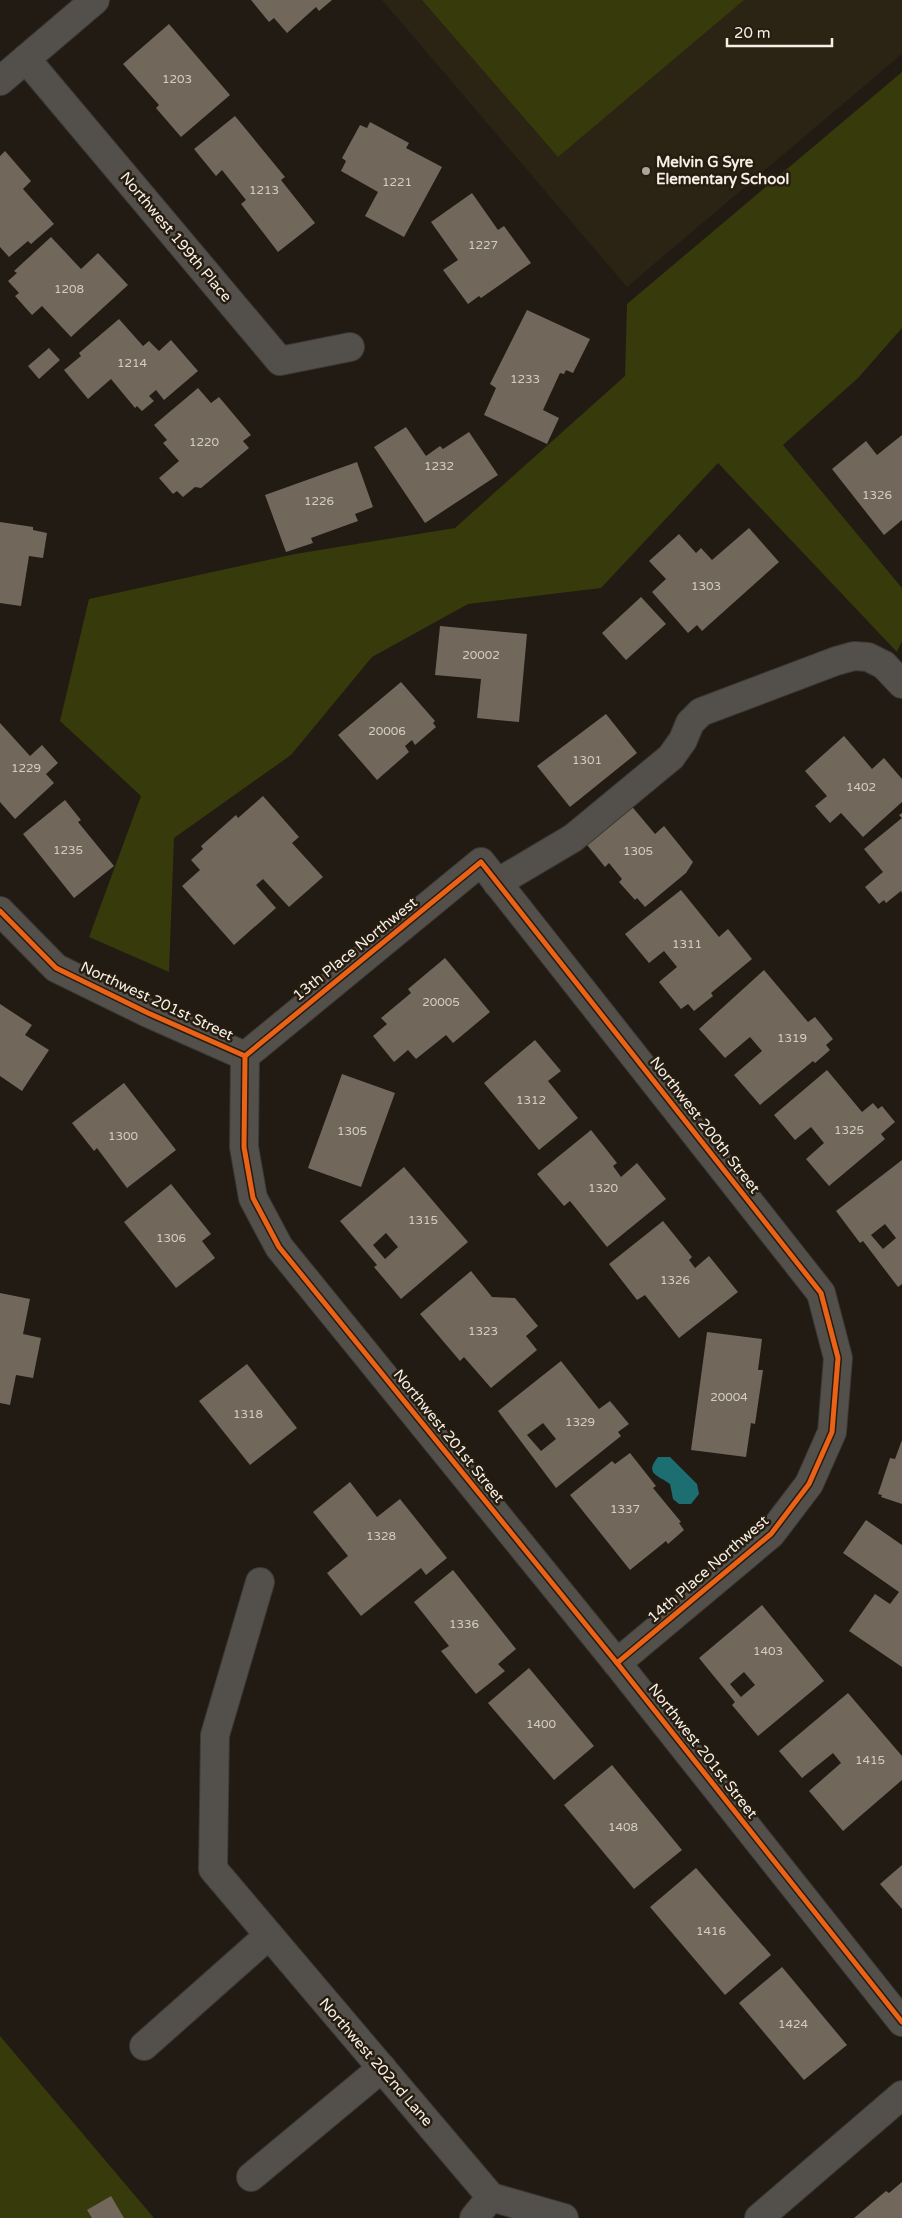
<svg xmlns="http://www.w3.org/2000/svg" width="902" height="2218" viewBox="0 0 902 2218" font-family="'Varela Round',sans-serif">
	<rect width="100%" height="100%" fill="#211b14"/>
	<polygon fill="#2b2314" points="382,0 902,0 902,54 627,287"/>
	<g fill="#373a0b">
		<polygon points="422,0 744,0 558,157"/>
		<polygon points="902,72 902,328 858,378 783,445 902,588 902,641 897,652 718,463 601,588 468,604 372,657 291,755 174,838 169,972 89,937 141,796 60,721 89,599 295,554 455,528 625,376 627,304"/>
		<polygon points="0,2036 154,2218 0,2218"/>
	</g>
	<path fill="#1c6e70" d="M 658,1457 L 670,1457 L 697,1484 L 699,1494 L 691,1504 L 679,1504 L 673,1499 L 670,1484 C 658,1475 644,1474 658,1457 Z"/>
	<g fill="#71685b" fill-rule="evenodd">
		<polygon points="251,0 332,0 319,11 316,7 287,33 274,18 269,22"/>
		<polygon points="169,24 230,95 181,137 156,108 159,105 123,64"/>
		<polygon points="235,116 285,177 281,180 315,223 278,252 241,204 246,200 222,170 216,176 194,149"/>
		<polygon points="370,122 409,143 406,148 442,167 404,237 365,216 378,192 341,171 346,161 342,158 360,125 367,128"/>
		<polygon points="5,151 31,181 23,189 54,224 31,244 28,241 9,257 0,247 0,156"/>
		<polygon points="472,193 498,230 504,226 531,263 481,298 479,296 468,304 443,270 458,260 431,222"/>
		<polygon points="51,237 81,269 98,253 128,285 71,337 42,306 32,315 15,296 19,293 8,281 17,273 14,271"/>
		<polygon points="527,310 590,339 573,373 566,370 564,374 560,373 543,410 559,418 547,444 484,415 496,388 490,384"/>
		<polygon points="119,319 143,346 149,341 159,351 171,340 198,371 164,400 156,390 149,396 154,401 142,411 137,406 135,408 111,379 88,399 64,370 81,356 79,353"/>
		<polygon points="49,348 60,360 39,379 28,366"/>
		<polygon points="198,388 211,403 219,397 251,435 243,441 249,448 201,488 195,487 183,497 177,491 173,494 159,478 179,461 163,443 167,440 154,425"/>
		<polygon points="406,427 426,456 440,446 443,449 469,432 498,475 425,523 374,447"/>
		<polygon points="902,435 902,520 884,535 832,469 866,441 877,455"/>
		<polygon points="357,462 373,507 355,514 358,521 311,538 313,543 286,552 265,495"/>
		<polygon points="0,522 33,527 33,530 47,533 43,558 29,556 21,606 0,603"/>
		<polygon points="749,528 779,562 702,631 697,625 688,633 652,592 666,579 649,561 679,534 696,553 701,548 712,560"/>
		<polygon points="641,597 666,624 626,660 602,633"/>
		<polygon points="440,626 527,634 519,722 477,718 481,679 435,675"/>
		<polygon points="401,682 435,721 433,723 436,727 415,745 412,740 405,746 409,752 377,780 338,735"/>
		<polygon points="606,714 637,753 570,807 537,766"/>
		<polygon points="0,723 30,756 42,745 58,763 46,774 54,783 15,819 0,802"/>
		<polygon points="844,736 872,769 884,758 902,779 902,802 863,837 841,813 830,823 815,806 827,796 805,771"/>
		<polygon points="263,796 299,837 292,843 323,877 289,907 263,879 256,885 276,908 234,945 182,886 200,870 191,860 203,849 201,846 236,815 238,818"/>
		<polygon points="65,800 81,820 78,822 114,866 74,898 23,834"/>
		<polygon points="629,803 655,834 664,826 693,862 686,873 645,907 637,898 635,900 619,882 622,879 609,863 605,867 583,840"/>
		<polygon points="902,813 902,893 901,891 886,903 884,900 879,904 865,887 883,872 864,849 902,818 899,815"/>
		<polygon points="681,890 719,937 728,929 752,959 711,993 713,996 694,1011 688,1004 681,1009 659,982 677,967 664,951 649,963 625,934"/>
		<polygon points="445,958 490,1012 453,1043 446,1035 416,1059 408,1050 394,1062 373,1036 387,1024 381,1018 411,993 408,989"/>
		<polygon points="764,970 808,1022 815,1017 833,1039 826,1045 830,1050 815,1063 813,1061 760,1105 734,1075 762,1051 750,1037 725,1058 699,1029"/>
		<polygon points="0,1004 32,1025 25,1035 49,1050 22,1091 0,1076"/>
		<polygon points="535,1040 561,1071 548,1081 578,1118 539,1150 484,1083"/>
		<polygon points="827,1070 862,1112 873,1103 878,1109 882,1106 895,1122 881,1134 885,1139 829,1186 806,1159 824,1143 811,1127 795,1140 774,1115"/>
		<polygon points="342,1074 395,1093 361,1187 308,1168"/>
		<polygon points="124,1083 176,1150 127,1188 97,1148 94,1151 72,1123"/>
		<polygon points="591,1130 617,1163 613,1166 621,1177 637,1163 666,1199 607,1247 570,1201 564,1206 537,1174"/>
		<path d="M 902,1160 L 902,1284 L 898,1287 L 863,1241 L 860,1243 L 836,1211 ZM 885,1224 L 896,1238 L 883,1249 L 871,1235 Z"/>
		<path d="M 404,1167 L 468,1242 L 401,1299 L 374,1267 L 377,1265 L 340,1221 ZM 386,1233 L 398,1247 L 385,1259 L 373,1245 Z"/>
		<polygon points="171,1184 211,1234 202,1241 215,1258 176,1288 124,1222"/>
		<polygon points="663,1221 692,1257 689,1260 695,1268 709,1256 738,1292 679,1338 645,1295 637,1300 609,1264"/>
		<polygon points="471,1271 492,1297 515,1298 538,1326 526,1336 537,1350 491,1388 464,1357 460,1361 420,1314"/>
		<polygon points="0,1293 30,1299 23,1334 41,1338 33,1378 16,1375 10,1405 0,1403"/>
		<polygon points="707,1332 762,1339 758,1370 763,1370 755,1424 751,1423 746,1457 691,1450"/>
		<path d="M 561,1361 L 599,1409 L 610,1401 L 629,1424 L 618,1432 L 621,1436 L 556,1488 L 498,1411 ZM 543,1423 L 556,1439 L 541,1451 L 527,1435 Z"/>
		<polygon points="247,1364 297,1428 250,1465 199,1401"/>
		<polygon points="902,1440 902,1504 881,1497 882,1495 878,1494 890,1458 895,1459"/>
		<polygon points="630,1453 656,1486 653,1488 681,1522 679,1523 684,1530 668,1544 666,1541 630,1570 570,1495 612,1461 615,1464"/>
		<polygon points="350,1482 377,1517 400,1499 447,1558 426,1575 421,1568 361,1616 327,1573 348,1556 313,1512"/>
		<polygon points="866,1520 902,1545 902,1667 849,1631 875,1594 890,1604 899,1592 843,1553"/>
		<polygon points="453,1570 516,1649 498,1664 505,1671 476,1694 441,1651 449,1646 414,1602"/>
		<path d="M 762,1605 L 824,1681 L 758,1736 L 732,1705 L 735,1702 L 699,1658 ZM 744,1672 L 755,1685 L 741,1697 L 730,1684 Z"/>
		<polygon points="529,1668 594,1746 554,1780 488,1703"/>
		<polygon points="848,1693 902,1756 902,1780 843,1831 809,1791 841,1763 833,1753 802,1778 779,1751"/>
		<polygon points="612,1765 682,1850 634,1889 564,1805"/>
		<polygon points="902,1865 902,1909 880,1884"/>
		<polygon points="696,1868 771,1955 725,1995 650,1907"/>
		<polygon points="782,1967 847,2045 804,2080 739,2003"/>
		<polygon points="902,2182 902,2218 854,2218 886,2191 889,2193"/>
		<polygon points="111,2196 124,2218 92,2218 87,2210"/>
	</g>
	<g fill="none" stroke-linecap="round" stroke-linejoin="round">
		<defs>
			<g id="minor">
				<polyline points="26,59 280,361 350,347"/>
				<polyline points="0,81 95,0"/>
				<polyline points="497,883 573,838 671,757 683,740 690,723 701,712 836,661 854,656 868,657 884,665 902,684"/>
				<polyline points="0,911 56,968 148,1013 245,1056 244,1147 253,1198 279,1247 617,1663 902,2022"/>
				<polyline points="245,1056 481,862 821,1293 838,1358 832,1432 809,1484 771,1534 617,1663"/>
				<polyline points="260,1582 215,1735 213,1869 491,2197 564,2218"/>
				<polyline points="144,2046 268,1936"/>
				<polyline points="251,2177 382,2068"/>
				<polyline points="474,2218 491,2197"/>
				<polyline points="759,2218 902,2095"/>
			</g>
		</defs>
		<use href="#minor" stroke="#3c3833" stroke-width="30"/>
		<use href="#minor" stroke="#534f4a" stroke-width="28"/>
		<defs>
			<g id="cycleway">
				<polyline points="0,911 56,968 148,1013 245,1056 244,1147 253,1198 279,1247 617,1663 902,2022"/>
				<polyline points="245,1056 481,862 821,1293 838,1358 832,1432 809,1484 771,1534 617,1663"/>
			</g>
		</defs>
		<use href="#cycleway" stroke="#261c0f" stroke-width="8"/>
		<use href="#cycleway" stroke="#ea6118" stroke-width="5"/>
	</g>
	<circle fill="#aba59c" stroke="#261c0f" stroke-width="2" cx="646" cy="171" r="5"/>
	<g text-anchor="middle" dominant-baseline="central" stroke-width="5" stroke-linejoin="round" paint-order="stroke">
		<g font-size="12" fill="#d4cdc3">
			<text x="177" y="79">1203</text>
			<text x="397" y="182">1221</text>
			<text x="264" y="190">1213</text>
			<text x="483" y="245">1227</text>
			<text x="69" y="289">1208</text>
			<text x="132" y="363">1214</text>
			<text x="525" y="379">1233</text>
			<text x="204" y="442">1220</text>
			<text x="439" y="466">1232</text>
			<text x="877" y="495">1326</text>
			<text x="319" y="501">1226</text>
			<text x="706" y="586">1303</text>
			<text x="481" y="655">20002</text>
			<text x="387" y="731">20006</text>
			<text x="587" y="760">1301</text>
			<text x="26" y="768">1229</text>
			<text x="861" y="787">1402</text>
			<text x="68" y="850">1235</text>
			<text x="638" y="851">1305</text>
			<text x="687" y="944">1311</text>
			<text x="441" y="1002">20005</text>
			<text x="792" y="1038">1319</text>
			<text x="531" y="1100">1312</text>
			<text x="849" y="1130">1325</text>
			<text x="352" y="1131">1305</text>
			<text x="123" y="1136">1300</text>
			<text x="603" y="1188">1320</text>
			<text x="423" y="1220">1315</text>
			<text x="171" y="1238">1306</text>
			<text x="675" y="1280">1326</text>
			<text x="483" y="1331">1323</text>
			<text x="729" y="1397">20004</text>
			<text x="248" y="1414">1318</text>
			<text x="580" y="1422">1329</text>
			<text x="625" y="1509">1337</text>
			<text x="381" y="1536">1328</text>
			<text x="464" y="1624">1336</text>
			<text x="768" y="1651">1403</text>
			<text x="541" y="1724">1400</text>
			<text x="870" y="1760">1415</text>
			<text x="623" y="1827">1408</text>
			<text x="711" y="1931">1416</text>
			<text x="793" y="2024">1424</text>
		</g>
		<g font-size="15" font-weight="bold" fill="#f5efe6" stroke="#261c0f" text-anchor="start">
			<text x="656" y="162">Melvin G Syre<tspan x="656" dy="17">Elementary School</tspan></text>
		</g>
		<g font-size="15" fill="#f5efe6" stroke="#261c0f">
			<text transform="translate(176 237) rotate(50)">Northwest 199th Place</text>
			<text transform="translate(355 949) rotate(-39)">13th Place Northwest</text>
			<text transform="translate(157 1001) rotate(25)">Northwest 201st Street</text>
			<text transform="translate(705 1125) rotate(52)">Northwest 200th Street</text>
			<text transform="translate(449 1436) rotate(51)">Northwest 201st Street</text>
			<text transform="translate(708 1569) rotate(-41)">14th Place Northwest</text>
			<text transform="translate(703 1751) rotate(52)">Northwest 201st Street</text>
			<text transform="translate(376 2062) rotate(49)">Northwest 202nd Lane</text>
		</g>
	</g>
	<path d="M727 38v8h105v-8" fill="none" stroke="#f5efe6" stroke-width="2.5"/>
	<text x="734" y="38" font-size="15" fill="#f5efe6" stroke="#261c0f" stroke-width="4" paint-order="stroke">20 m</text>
</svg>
